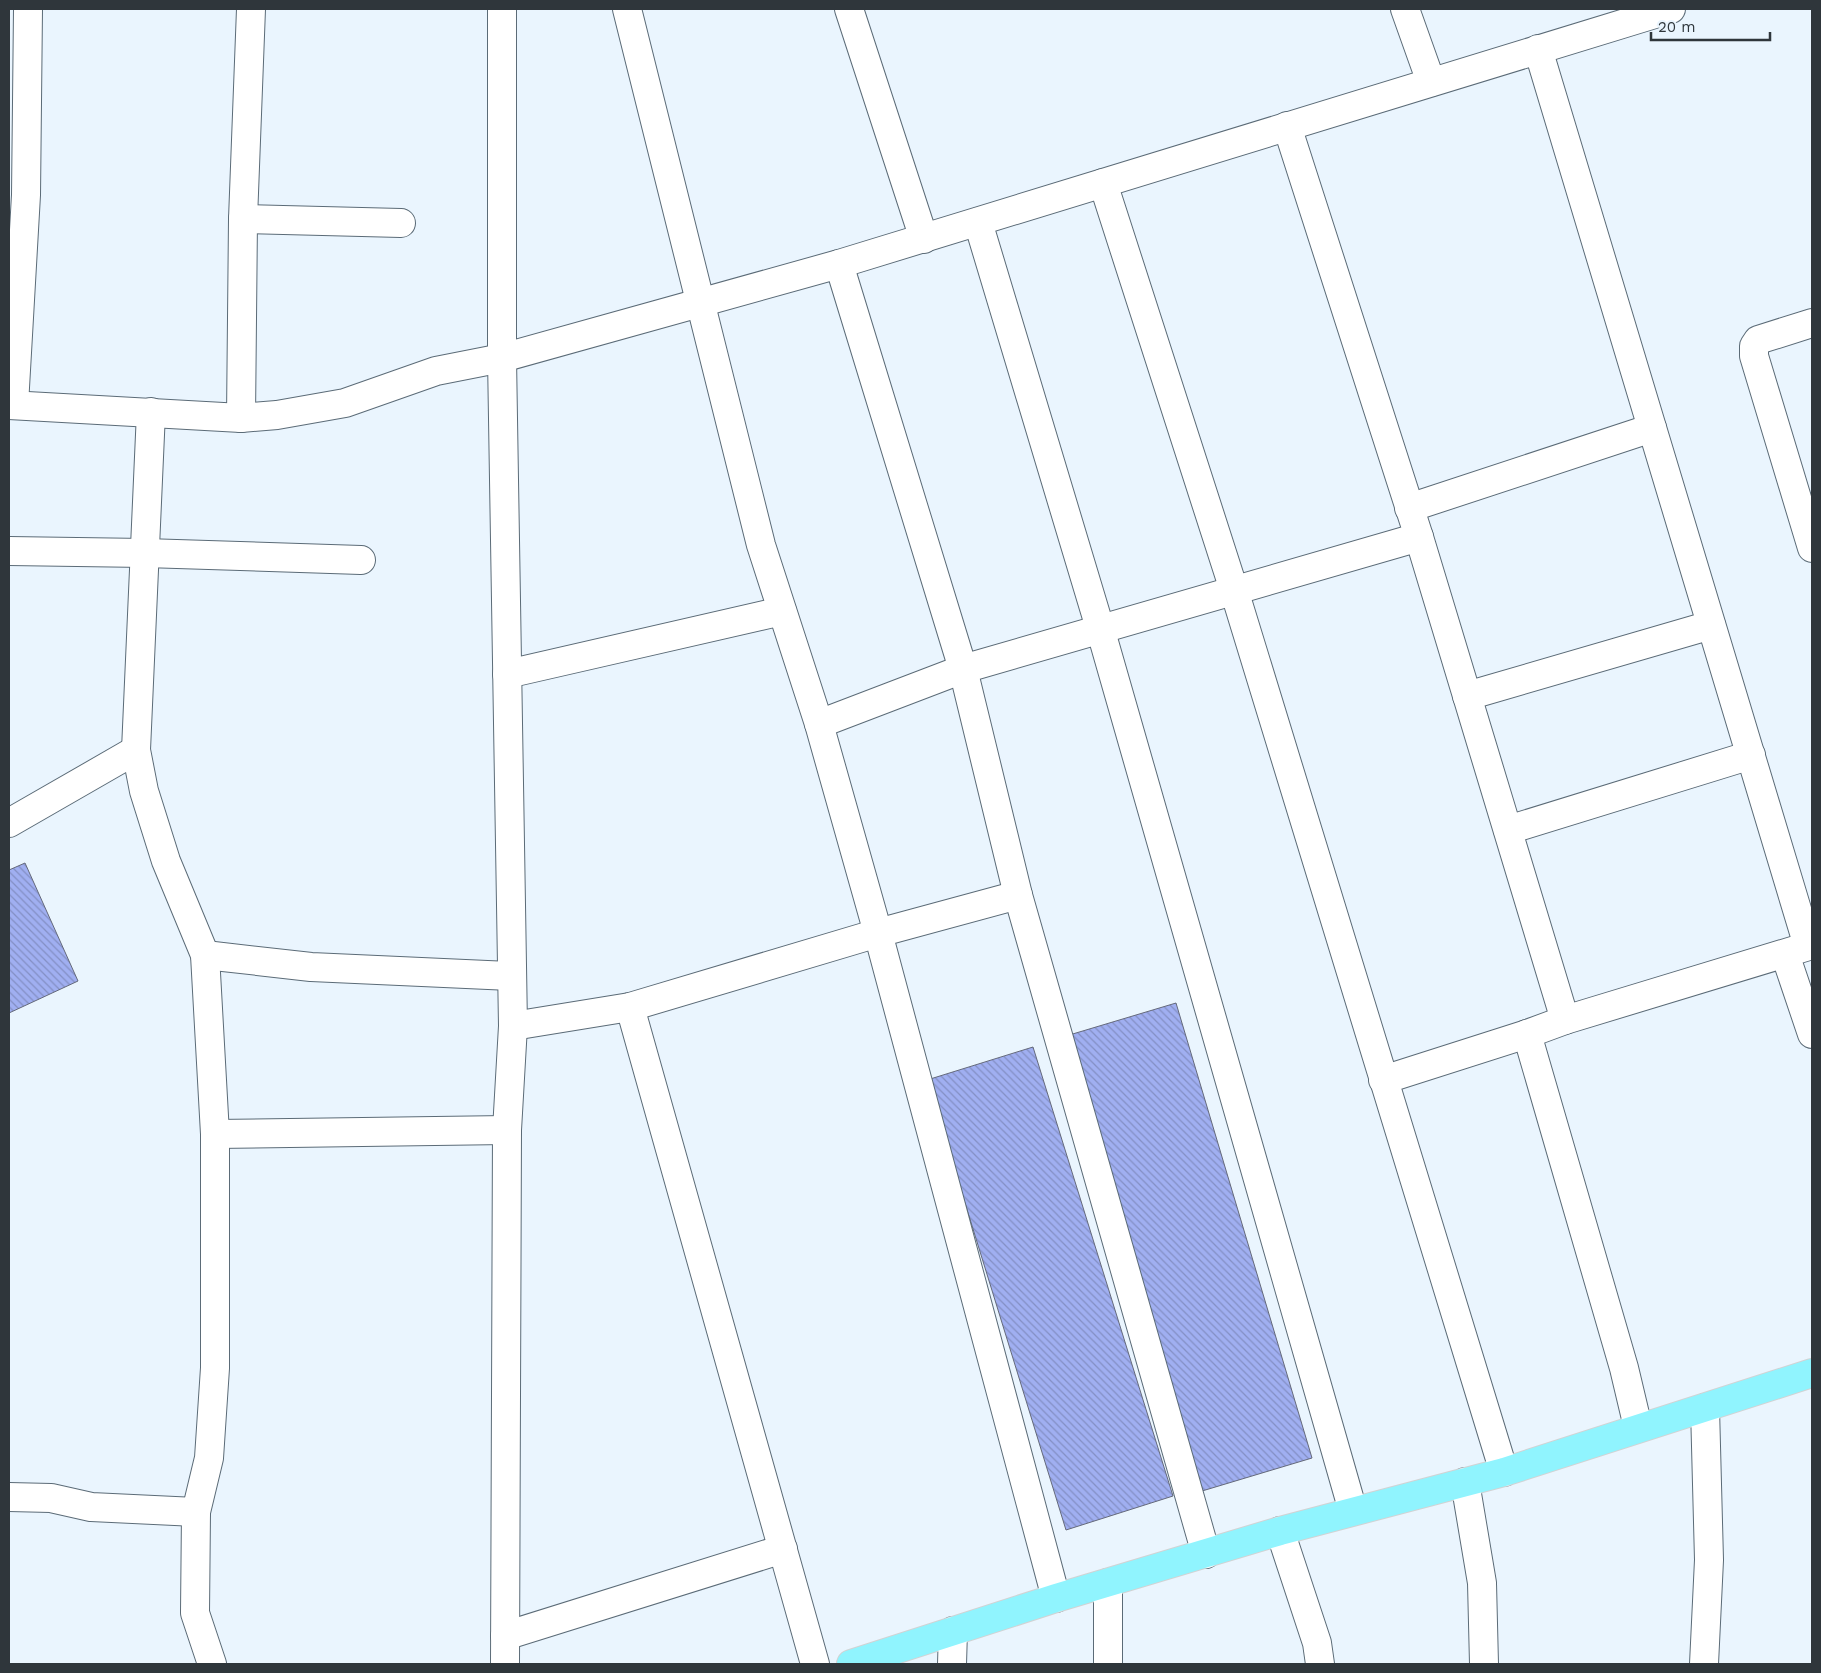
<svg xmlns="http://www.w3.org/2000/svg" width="1821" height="1673" viewBox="0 0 1821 1673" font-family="'Work Sans',sans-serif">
	<defs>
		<pattern id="building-back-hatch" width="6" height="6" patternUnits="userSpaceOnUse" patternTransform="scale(1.25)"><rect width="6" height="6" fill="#a0aff1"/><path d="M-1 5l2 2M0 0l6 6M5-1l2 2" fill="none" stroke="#838fc4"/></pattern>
	</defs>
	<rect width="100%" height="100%" fill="#eaf5fe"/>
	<g fill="url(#building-back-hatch)" stroke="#64697a">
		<polygon points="25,863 78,981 9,1013 9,870"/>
		<polygon points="1176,1003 1312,1458 1202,1491 1066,1036"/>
		<polygon points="1033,1047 1173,1496 1066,1530 927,1080"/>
	</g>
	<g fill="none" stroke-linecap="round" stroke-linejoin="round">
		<defs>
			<g id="minor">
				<polyline points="502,9 502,358 513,1026 507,1130 505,1664"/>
				<polyline points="627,9 761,545 819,724 878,933 1056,1598"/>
				<polyline points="849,9 924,239"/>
				<polyline points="1405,9 1431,82"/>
				<polyline points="1538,49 1808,946"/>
				<polyline points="1287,126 1419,537 1565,1020"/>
				<polyline points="1103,183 1234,590 1504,1472"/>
				<polyline points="243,219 401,223"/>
				<polyline points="978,222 1100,628 1353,1511"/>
				<polyline points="839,264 963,669 1018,895 1206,1554"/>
				<polyline points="1812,323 1758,340 1754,346 1754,356 1812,548"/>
				<polyline points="9,405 241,418 277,415 345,403 436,371 502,358 839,264 1671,9"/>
				<polyline points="14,405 26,195 28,9"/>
				<polyline points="151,412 136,750 144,791 166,861 205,955 215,1134 215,1368 209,1458 196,1512 195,1613 212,1664"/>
				<polyline points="241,418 243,219 251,9"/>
				<polyline points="1409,508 1652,428"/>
				<polyline points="9,551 145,553 361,560"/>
				<polyline points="507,674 782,611"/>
				<polyline points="1467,696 1711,625"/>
				<polyline points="819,724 963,669 1419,537"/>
				<polyline points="9,823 136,750"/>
				<polyline points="1508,830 1751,755"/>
				<polyline points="1785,954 1812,1034"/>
				<polyline points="205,955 311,967 512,976"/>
				<polyline points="630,1007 815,1664"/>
				<polyline points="513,1026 630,1007 878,933 1018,895"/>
				<polyline points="1527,1034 1624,1368 1638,1427"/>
				<polyline points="1383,1080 1527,1034 1565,1020 1812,945"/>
				<polyline points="215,1134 507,1130"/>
				<polyline points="1465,1482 1482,1583 1484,1664"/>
				<polyline points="9,1497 51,1498 91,1507 196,1512"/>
				<polyline points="1280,1531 1317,1643 1320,1664"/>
				<polyline points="1108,1583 1108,1664"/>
				<polyline points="505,1636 783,1549"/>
				<polyline points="952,1664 953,1631"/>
				<polyline points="1704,1664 1709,1560 1705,1408"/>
			</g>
			<polyline id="major" points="851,1664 1056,1598 1280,1531 1504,1472 1812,1373"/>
		</defs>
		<use href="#minor" stroke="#5b6b77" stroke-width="30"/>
		<use href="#major" stroke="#d1d3d4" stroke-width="30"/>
		<use href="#minor" stroke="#fff" stroke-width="28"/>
		<use href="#major" stroke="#90f4fe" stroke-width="28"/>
	</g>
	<rect width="1821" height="1673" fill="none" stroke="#2f363b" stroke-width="20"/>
	<path d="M1651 32v8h119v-8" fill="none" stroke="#2f363b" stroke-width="2.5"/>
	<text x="1658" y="32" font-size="15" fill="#2f363b" stroke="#eaf5fe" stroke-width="4" paint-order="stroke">20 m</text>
</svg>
